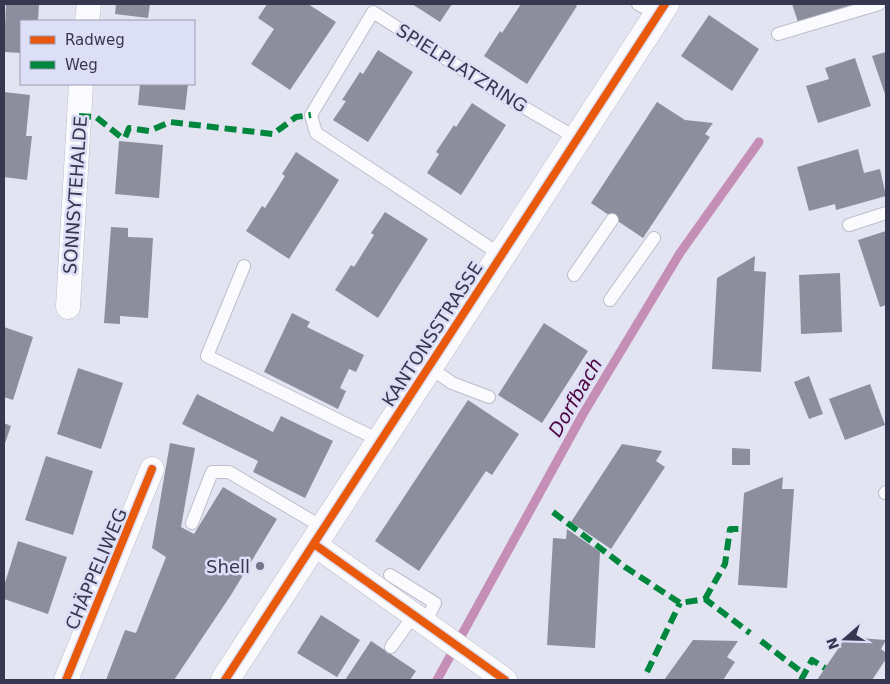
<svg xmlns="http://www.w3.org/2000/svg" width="890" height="684" viewBox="0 0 890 684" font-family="'DejaVu Sans',sans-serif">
	<rect width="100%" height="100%" fill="#e3e4f1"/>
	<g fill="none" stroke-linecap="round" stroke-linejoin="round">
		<polyline stroke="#c58eb6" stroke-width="9" points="437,680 583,414 680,253 759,142"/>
	</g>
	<g fill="#8d8e9d">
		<polygon points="6,4 39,4 38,21 21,21 21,53 4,52"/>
		<polygon points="116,4 150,4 148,18 115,14"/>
		<polygon points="267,4 308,4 336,22 290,90 251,64 274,29 258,18"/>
		<polygon points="412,4 452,4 440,22"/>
		<polygon points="521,4 574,4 577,6 527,84 484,56 500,31 502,33"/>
		<polygon points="792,4 854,4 798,22"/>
		<polygon points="709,15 759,49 732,91 681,56"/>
		<polygon points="378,50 413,72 368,142 333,120 346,101 342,100 360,72 363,74"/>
		<polygon points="886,52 886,97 872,56"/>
		<polygon points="855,58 871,106 818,123 806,86 829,79 825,68"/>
		<polygon points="140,84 188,84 185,110 138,105"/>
		<polygon points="4,92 30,95 26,136 32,136 27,180 4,177"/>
		<polygon points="657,102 685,120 713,123 705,134 710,137 643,238 591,203"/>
		<polygon points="472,103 506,125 461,195 427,173 439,154 436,152 454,125 456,127"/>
		<polygon points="119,141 163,145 159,198 115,194"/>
		<polygon points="858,149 864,173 880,169 886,196 836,210 835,204 809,211 797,167"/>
		<polygon points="296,152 339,180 289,259 246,231 262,206 265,208 285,176 282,174"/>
		<polygon points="385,212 428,239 378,318 335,290 351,265 354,267 374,235 371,233"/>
		<polygon points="111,227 128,228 128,237 153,238 148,318 120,316 120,324 104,323"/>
		<polygon points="886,231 886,305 880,307 858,240"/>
		<polygon points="755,256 754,271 766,272 761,372 712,369 717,278"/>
		<polygon points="840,273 842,332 801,334 799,275"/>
		<polygon points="292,313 310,322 307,327 364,355 356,372 349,369 340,388 346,391 338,409 264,372"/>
		<polygon points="544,323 588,351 542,423 498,395"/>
		<polygon points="4,327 33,337 13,400 4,397"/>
		<polygon points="78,368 123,383 101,449 57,434"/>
		<polygon points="809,376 823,414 809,419 794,382"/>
		<polygon points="870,384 885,425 845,440 829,399"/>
		<polygon points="197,394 273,432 281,416 333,441 305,498 253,472 258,461 182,424"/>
		<polygon points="468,400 519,434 492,475 486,471 419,571 375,541"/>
		<polygon points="4,423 11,426 4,446"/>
		<polygon points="170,443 195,448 181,527 194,534 223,487 277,519 231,595 174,680 106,680 125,630 136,633 166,557 152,548"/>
		<polygon points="622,444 662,451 656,461 665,467 611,549 571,522"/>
		<polygon points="732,448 750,449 750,465 732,465"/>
		<polygon points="46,456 93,471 73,535 25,520"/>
		<polygon points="783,477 782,489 794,489 787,588 738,585 744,493"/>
		<polygon points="567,529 600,552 595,648 547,645 553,538 566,539"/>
		<polygon points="18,541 67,557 48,614 4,599 4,586"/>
		<polygon points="321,615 360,640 337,677 297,653"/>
		<polygon points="846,637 886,640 881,649 886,653 886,659 872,680 817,680"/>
		<polygon points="693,640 738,641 727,657 735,662 723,680 664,680"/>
		<polygon points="371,641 416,671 410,680 345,680"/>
	</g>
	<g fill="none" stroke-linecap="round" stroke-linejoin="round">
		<defs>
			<g id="lane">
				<polyline points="638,4 658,15"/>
				<polyline points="778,34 879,4"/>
				<polyline points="849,225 886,213"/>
				<polyline points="501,255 316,133 311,115 373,12 496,91 578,139"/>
				<polyline points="244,266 207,356 381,441"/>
				<polyline points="574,275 612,220"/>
				<polyline points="610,300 654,238"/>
				<polyline points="429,367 452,383 489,397"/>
				<polyline points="885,493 886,492"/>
				<polyline points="192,523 212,472 229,472 324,528"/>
				<polyline points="390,575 435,603 425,623"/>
				<polyline points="391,647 414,615"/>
			</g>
			<g id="street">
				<polyline points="87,21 89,4"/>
				<polyline points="68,307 81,84"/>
				<polyline points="314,544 505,680"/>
				<polyline points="66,680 152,469"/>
			</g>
			<polyline id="secondary" points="225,680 665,4"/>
		</defs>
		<use href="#lane" stroke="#bcbece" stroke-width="14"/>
		<use href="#street" stroke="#bcbece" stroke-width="25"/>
		<use href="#secondary" stroke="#bcbece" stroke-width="29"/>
		<use href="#lane" stroke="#fbfbfd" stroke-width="12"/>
		<use href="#street" stroke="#fbfbfd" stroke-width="24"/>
		<use href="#secondary" stroke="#fbfbfd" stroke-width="28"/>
		<g stroke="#00873e" stroke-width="6" stroke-dasharray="12 6" stroke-linecap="butt">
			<polyline points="79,116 96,117 121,137 125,138 129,128 149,131 170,122 273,134 296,117 311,115"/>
			<polyline points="553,512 625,567 680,603 705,599 750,633"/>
			<polyline points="705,599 725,564 730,529 742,529"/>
			<polyline points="761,641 804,674"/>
			<polyline points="647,672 680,603"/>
			<polyline points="801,680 812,660 825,668"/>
		</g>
		<defs>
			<g id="cycleway">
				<polyline points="314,544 505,680"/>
				<polyline points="66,680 152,469"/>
				<polyline points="225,680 665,4"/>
			</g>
		</defs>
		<use href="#cycleway" stroke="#dddff7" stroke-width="11"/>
		<use href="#cycleway" stroke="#e8590c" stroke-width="8"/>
	</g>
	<circle fill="#737488" stroke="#dddff7" stroke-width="2" cx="260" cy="566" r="5"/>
	<g text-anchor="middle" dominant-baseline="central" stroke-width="5" stroke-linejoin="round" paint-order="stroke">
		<g font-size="18" fill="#373850" stroke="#dddff7">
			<text transform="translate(462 68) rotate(32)">SPIELPLATZRING</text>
			<text transform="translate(75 195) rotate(-86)">SONNSYTEHALDE</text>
			<text transform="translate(432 334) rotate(-57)">KANTONSSTRASSE</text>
			<text transform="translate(96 569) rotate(-67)">CHÄPPELIWEG</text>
		</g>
		<g font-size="18" fill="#373850" stroke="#dddff7" text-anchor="end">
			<text x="250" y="566">Shell</text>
		</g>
		<g font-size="19" font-style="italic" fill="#4c013a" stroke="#dddff7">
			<text transform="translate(575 397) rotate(-60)">Dorfbach</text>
		</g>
	</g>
	<rect width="890" height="684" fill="none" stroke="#373850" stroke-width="10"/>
	<rect x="20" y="20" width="175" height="65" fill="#dddff7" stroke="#9b9cb4"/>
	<rect x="30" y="36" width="25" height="8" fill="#e8590c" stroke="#9b9cb4"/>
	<text x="65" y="45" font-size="15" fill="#373850">Radweg</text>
	<rect x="30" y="61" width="25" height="8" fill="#00873e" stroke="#9b9cb4"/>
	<text x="65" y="70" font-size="15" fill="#373850">Weg</text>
	<g transform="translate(845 639) rotate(250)" stroke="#dddff7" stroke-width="4" paint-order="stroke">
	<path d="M0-4L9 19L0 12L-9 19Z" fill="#373850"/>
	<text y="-8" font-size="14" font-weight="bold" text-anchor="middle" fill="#373850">N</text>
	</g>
</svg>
